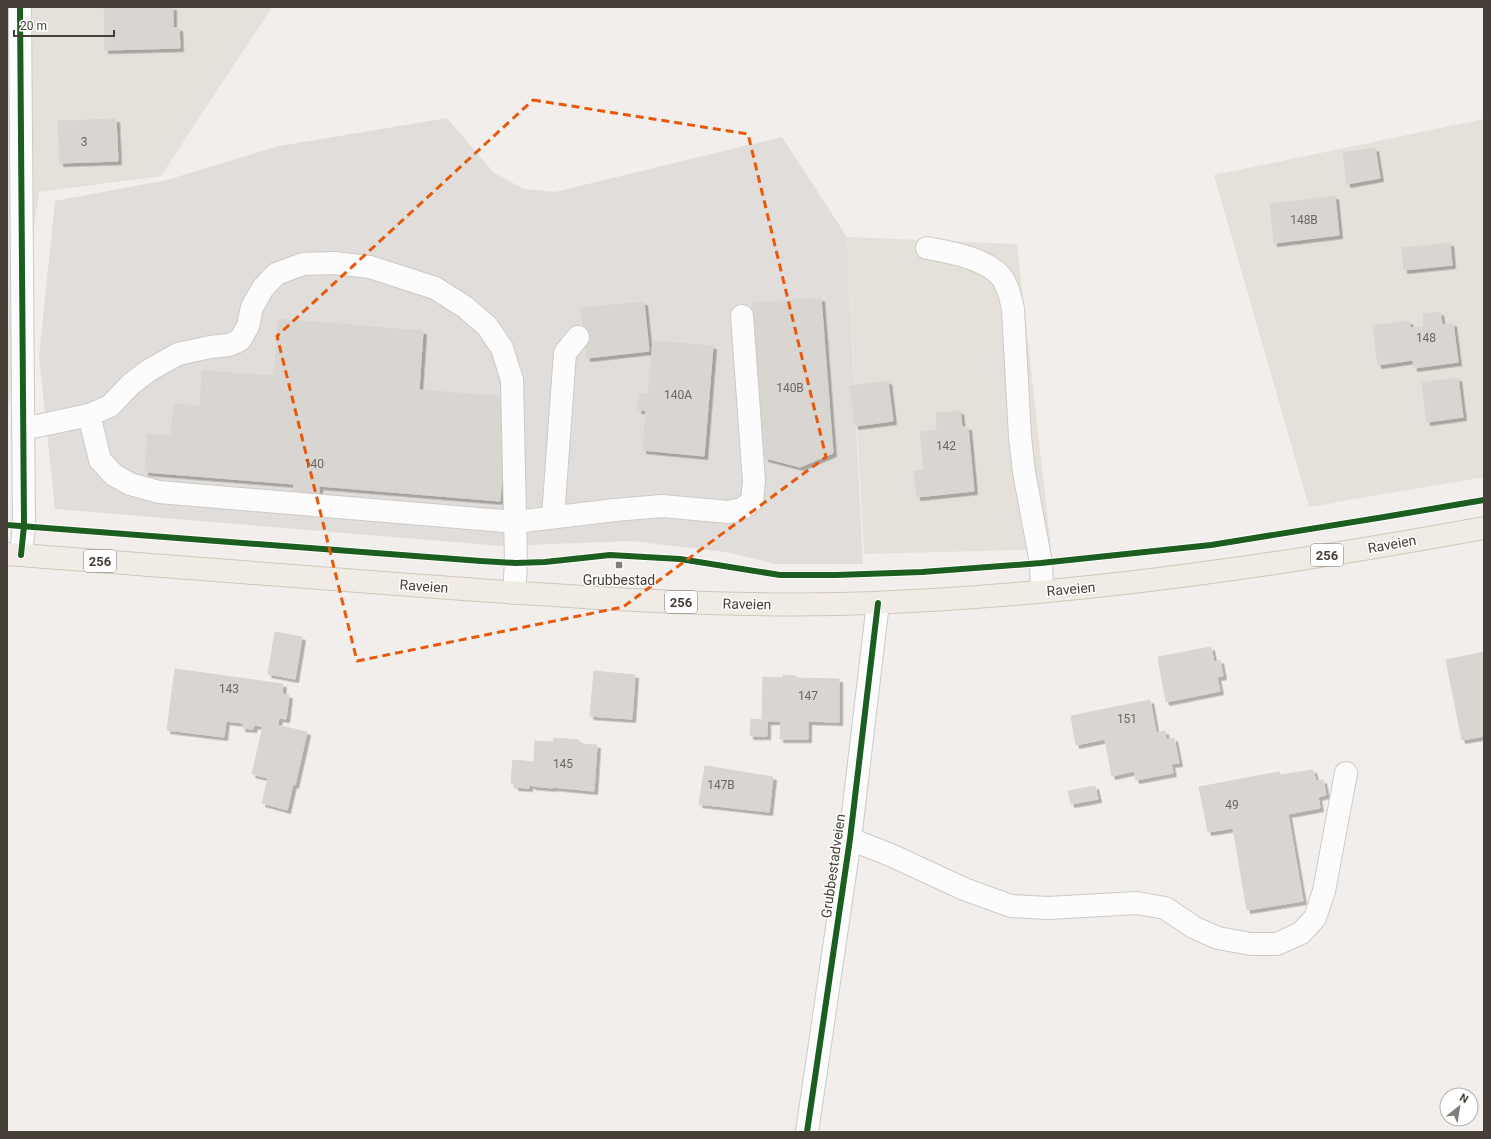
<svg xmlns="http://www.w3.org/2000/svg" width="1491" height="1139" viewBox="0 0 1491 1139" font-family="Roboto,sans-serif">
	<defs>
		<filter id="shadow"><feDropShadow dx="3.5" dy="3.5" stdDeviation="0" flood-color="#0004"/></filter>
	</defs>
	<rect width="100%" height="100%" fill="#f1eeeb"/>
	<g fill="#e5e0da">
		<polygon points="7,7 272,7 161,176 39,192 7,416"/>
		<polygon points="1484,119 1484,477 1309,507 1214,175"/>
		<polygon points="847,237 1017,244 1051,549 864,554"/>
	</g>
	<polygon fill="#e1ddda" points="447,118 494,173 524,189 555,192 782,137 847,237 863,564 776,564 726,552 631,541 503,546 55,509 39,356 55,201 167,180 279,146"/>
	<g fill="#d9d6d2" stroke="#d9d5d1" filter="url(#shadow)">
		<polygon points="104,7 173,7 173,28 179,28 180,48 105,50"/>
		<polygon points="116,119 118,161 60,163 58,121"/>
		<polygon points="1375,148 1380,178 1347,184 1343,153"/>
		<polygon points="1335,196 1339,235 1274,243 1270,204"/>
		<polygon points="1450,243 1452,265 1404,270 1402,248"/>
		<polygon points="821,298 833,453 800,467 765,458 753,303"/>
		<polygon points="644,302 649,351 587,358 581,308"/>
		<polygon points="1440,312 1442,325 1453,323 1458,362 1414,368 1413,360 1378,365 1373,326 1409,321 1410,328 1424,327 1423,314"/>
		<polygon points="279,319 423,331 419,390 508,397 500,501 319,486 319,496 293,495 294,484 145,472 148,434 171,436 174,404 200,406 202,371 274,376"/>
		<polygon points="653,341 713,346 704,456 643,450 646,410 638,410 640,393 648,394"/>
		<polygon points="1458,378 1463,417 1427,422 1422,383"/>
		<polygon points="888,381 893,421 855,426 850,386"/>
		<polygon points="960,411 962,427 968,427 974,491 917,497 914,471 924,470 920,432 937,430 936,413"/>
		<polygon points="275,632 302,637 295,679 268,674"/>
		<polygon points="1211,647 1214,662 1220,660 1223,676 1217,677 1220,691 1166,702 1158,657"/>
		<polygon points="1484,652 1484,736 1462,740 1446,660"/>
		<polygon points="175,669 283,684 282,694 289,695 286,719 279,718 277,728 254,725 253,729 242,728 243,723 226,721 224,737 167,730"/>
		<polygon points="594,671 635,675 632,719 590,716"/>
		<polygon points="783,675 796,676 796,678 839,679 839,722 808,721 808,739 780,739 781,721 767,721 767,736 750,736 751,719 762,720 763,677 783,678"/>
		<polygon points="1150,700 1156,733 1165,731 1166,740 1174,738 1179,763 1171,764 1173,773 1136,780 1134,771 1112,776 1105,739 1076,745 1071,716"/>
		<polygon points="277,725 307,732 295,785 293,784 287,810 262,803 268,778 252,774 263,726 277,728"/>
		<polygon points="554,738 579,740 579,744 597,745 594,791 553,787 553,788 532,786 532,785 529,785 529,788 515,787 515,784 511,784 513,760 534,762 535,741 553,742"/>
		<polygon points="705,766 773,777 769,812 699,804"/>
		<polygon points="1313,770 1316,781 1323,780 1326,795 1318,797 1320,808 1288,814 1303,901 1247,910 1233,828 1208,832 1199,787 1279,772 1280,775"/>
		<polygon points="1095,786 1098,799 1071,804 1068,791"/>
	</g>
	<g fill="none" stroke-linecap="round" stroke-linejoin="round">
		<defs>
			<g id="minor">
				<polyline points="20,7 24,526 21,555"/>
				<path d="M 927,248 C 950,252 989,259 1003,279 C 1008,287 1011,299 1013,309 L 1020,437 L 1024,472 L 1041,563 L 1042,591"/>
				<polyline points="89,415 100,460 114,475 130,484 159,492 515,522 615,510 662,506 729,512 742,509 752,501 754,481 742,316"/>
				<polyline points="23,429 89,415 110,406 131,384 148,371 178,354 210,347 229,345 240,340 248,326 252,307 263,288 276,274 303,264 334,263 370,267 435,288 465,307 487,326 502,348 512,380 516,563 514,593"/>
				<polyline points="553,517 565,353 578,337"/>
				<polyline points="850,839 893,856 964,889 1011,906 1048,908 1137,903 1165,908 1195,928 1218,938 1251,944 1277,944 1301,933 1315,918 1324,891 1346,773"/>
				<polyline points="807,1132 850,839 878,603"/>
			</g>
			<path id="major" d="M 7,554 C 146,565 285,575 423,586 C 562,596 701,607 840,604 C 1057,598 1271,567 1484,528"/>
		</defs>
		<use href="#minor" stroke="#cdcac7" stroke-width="24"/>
		<use href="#major" stroke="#d2c8ba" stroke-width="24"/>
		<use href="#minor" stroke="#fdfcfc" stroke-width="22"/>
		<use href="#major" stroke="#f0ebe5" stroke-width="22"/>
		<defs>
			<g id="cycleway">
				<polyline points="20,7 24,526 21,555"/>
				<polyline points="7,525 481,561 516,563 545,562 610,555 680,559 780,575 836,575 922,572 1041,563 1211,545 1384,517 1484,500"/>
				<polyline points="807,1132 850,839 878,603"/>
			</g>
		</defs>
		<use href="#cycleway" stroke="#fff" stroke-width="8"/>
		<use href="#cycleway" stroke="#1b5e20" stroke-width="6"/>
	</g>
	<path fill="none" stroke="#e8590c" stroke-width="3" stroke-dasharray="8 5" stroke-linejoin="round" d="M 533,100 L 748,134 L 826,457 L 623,607 L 357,661 L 277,336 Z"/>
	<rect fill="#827d77" stroke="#fff" stroke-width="1.5" x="615" y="561" width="8" height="8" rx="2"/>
	<g text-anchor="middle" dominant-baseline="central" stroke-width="3" stroke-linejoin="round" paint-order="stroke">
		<g font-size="12" fill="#6d6760">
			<text x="84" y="142">3</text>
			<text x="1304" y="220">148B</text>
			<text x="1426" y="338">148</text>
			<text x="790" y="388">140B</text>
			<text x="678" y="395">140A</text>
			<text x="946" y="446">142</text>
			<text x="314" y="464">140</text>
			<text x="229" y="689">143</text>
			<text x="808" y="696">147</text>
			<text x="1127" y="719">151</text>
			<text x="563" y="764">145</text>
			<text x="721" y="785">147B</text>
			<text x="1232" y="805">49</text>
		</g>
		<g fill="#fff" stroke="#7e7974" stroke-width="1">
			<rect x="1311" y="544" width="32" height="22" rx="3"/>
			<rect x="84" y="550" width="32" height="22" rx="3"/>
			<rect x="665" y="591" width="32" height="22" rx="3"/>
		</g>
		<g font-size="13" font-weight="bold" fill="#474038">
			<text x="1327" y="555">256</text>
			<text x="100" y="561">256</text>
			<text x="681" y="602">256</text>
		</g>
		<g font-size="14" fill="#474038" stroke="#fff">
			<text transform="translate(1392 544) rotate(-10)">Raveien</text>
			<text transform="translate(424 586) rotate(4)">Raveien</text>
			<text transform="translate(1071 589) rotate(-5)">Raveien</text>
			<text transform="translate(747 604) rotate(1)">Raveien</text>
			<text transform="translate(833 866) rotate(-82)">Grubbestadveien</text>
		</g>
		<g font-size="14" fill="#474038" stroke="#fff">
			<text x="619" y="580">Grubbestad</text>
		</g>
	</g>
	<rect width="1491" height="1139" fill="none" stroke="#474038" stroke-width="16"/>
	<g transform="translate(1459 1107) rotate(30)"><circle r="19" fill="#ffffff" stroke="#b5b3af"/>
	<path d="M0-3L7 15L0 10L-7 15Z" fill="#827d77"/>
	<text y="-6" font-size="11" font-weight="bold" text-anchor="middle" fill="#474038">N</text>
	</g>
	<path d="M14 30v6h100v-6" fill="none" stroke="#474038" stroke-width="2"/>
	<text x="20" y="30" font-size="12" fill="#474038" stroke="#ffffff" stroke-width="3" paint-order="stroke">20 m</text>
</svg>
